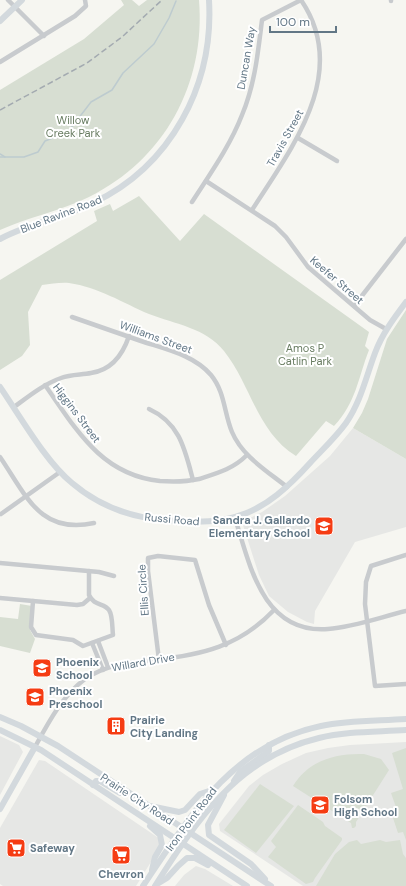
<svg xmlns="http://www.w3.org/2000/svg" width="406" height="886" viewBox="0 0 406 886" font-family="'DM Sans',sans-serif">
	<rect width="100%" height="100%" fill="#f6f6f1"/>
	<g fill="#e6e7e5">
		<polygon points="353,428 406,459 406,527 355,542 315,611 314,624 307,622 288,612 269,596 259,575 242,522 262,512 285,496 330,456"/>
		<polygon points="0,736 19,745 23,752 0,795"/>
		<polygon points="406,742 406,886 303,886 220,831 219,824 249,786 263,775 282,764 306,753 328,748 350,745"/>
		<polygon points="39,760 45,761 160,839 159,849 136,886 3,886 0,884 0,828"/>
		<polygon points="196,866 205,869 233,886 175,886 184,875"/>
	</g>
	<g fill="#d7ded2">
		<path d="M 121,0 L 132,0 L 139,6 L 147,0 L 199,0 C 206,84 164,160 89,197 C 60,211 29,217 0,230 L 0,90 L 84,39 L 124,5 Z"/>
		<path d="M 139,196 L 180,241 L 204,214 L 369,332 L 365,346 L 369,350 C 358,378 356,403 334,426 L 326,421 L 296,456 C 257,432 251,385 224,351 C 206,328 175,324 149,314 C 123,303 98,287 69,283 C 61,282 51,284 42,285 L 28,312 L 30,345 L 22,356 L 0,370 L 0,280 L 97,221 L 94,211 L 110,204 L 113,211 Z"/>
		<polygon points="406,310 406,459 353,428 362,413 368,399 387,339"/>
		<polygon points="20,604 32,606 30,630 35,639 30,653 0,646 0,617 18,619"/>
		<polygon points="406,748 406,840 403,832 398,833 391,812 397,810 391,793 403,789 392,753"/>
		<path d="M 364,754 L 381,759 L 389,770 L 356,822 L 356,826 L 354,828 L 352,828 L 351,823 L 293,786 C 309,760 336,753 364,754 Z"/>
		<polygon points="260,784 294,806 256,853 224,830"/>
		<polygon points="298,805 323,822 325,826 342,838 342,840 315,878 313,882 306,884 268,857 276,847 271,841"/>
		<polygon points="357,840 361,844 380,840 386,842 400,840 403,854 406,858 406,886 316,886 335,854 349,842"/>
	</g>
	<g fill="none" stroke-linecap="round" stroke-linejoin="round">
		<g stroke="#bdcbcf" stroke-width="1.5">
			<polyline points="0,154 5,157"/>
			<polyline points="0,157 24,157 38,152 45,141 68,132 91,102 112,90 123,73 154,44 169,18 176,1"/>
		</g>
		<g stroke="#c8cbce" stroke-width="4.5">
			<polyline points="8,0 44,36"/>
			<polyline points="391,0 391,1"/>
			<polyline points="0,62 75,16 86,6 85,0"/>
			<polyline points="298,138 337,161"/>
			<polyline points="206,181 275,226 286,237 308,267 370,320 386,329"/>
			<path d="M 192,202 C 210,174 230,146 242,115 C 255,84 258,52 262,20 L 301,0"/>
			<path d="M 252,210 C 291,149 351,73 301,0"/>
			<polyline points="354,306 406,239"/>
			<path d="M 72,317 C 95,325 118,333 141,341 C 165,349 194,355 211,375 C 225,392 224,413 232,432 C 242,456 267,471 287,487"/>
			<path d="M 45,385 C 76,429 101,475 160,481 C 174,482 185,482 199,479 C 218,473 233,469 247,455"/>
			<path d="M 14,407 C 29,396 44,384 61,378 C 71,374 81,375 91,373 C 112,370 123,354 129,336"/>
			<path d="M 149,409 C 180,423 185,450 193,480"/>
			<path d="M 0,457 C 26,495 40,535 94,523"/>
			<polyline points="1,514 60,472"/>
			<path d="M 235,518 C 250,566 263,634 328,629 C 354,627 381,617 406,611"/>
			<polyline points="406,555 371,566 366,582 365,604 375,686 406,684"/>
			<polyline points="0,563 99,572 114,576"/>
			<polyline points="0,598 77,605 83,604 90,598"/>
			<path d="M 33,601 L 31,627 L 36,635 L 73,640 L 83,646 L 113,635 C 112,628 113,616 109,610 C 104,603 94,606 89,595 L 89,571"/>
			<polyline points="98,641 108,667"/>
			<polyline points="92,643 103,670"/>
			<polyline points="159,660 148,571 148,558 158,556 195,560 209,605 226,645"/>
			<path d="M 35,747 C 48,723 62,696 85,679 C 107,664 129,663 154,660 C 202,655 240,646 274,610"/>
		</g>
		<g stroke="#d3d9dd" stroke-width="6">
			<polyline points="0,21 22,0"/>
			<path d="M 0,239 C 30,223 63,218 93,203 C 171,166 214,85 209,0"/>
			<path d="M 0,387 C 20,416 46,462 72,483 C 99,506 129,517 163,520 C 233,527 263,515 310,463 C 322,450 336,437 346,423 C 361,401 366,377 375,353 C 382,334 394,318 406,302"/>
			<polyline points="0,717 21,726 58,746 271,886"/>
			<polyline points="0,730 41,750 247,886"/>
			<polyline points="234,781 240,772 269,751 269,745"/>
			<polyline points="93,785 96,781 100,781 120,793 129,793"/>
			<polyline points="224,795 208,825 209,835 251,864 265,879"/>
			<polyline points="150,806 179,812 185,810 200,794 209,791"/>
			<polyline points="0,809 35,747"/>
			<polyline points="150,826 160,835 162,845 155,857 152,870"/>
			<polyline points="157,884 167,878 178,866 187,858 195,858 208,865"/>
			<path d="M 143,886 C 189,817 233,744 321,726 C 349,720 378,721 406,719"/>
			<path d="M 155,886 C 196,821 238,757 319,738 C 347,731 377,732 406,730"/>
		</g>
		<polyline stroke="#a3aab0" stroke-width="1.5" stroke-dasharray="6 3" stroke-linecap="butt" points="0,110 87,63 122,37 162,0"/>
	</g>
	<defs>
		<symbol id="school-square" viewBox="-11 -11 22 22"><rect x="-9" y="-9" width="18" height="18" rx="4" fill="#f53c13" stroke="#fff"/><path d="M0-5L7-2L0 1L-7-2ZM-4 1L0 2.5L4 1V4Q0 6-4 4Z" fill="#fff"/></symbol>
		<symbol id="building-square" viewBox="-11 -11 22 22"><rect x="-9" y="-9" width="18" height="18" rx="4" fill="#f53c13" stroke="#fff"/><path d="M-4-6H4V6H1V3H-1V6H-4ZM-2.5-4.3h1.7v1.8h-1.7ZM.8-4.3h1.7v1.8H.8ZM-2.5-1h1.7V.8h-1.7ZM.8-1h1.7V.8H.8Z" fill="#fff"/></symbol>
		<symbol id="supermarket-square" viewBox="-11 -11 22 22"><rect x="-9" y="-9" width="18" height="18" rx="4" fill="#f53c13" stroke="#fff"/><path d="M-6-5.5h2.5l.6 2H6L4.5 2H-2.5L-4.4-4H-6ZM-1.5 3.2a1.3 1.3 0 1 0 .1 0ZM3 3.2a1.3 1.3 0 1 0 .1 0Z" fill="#fff"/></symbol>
	</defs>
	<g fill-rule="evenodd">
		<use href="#school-square" x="313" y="515" width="22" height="22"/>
		<use href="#school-square" x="31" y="657" width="22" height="22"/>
		<use href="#school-square" x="24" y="686" width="22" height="22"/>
		<use href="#building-square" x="105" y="715" width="22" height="22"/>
		<use href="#school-square" x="309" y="794" width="22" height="22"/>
		<use href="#supermarket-square" x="5" y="837" width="22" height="22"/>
		<use href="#supermarket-square" x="110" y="844" width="22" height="22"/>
	</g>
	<g text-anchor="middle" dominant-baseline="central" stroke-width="4" stroke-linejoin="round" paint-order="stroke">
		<g font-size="11" fill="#627786" stroke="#fff">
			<text transform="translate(246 58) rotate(-80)">Duncan Way</text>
			<text transform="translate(285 138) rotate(-61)">Travis Street</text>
			<text transform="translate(61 214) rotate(-21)">Blue Ravine Road</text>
			<text transform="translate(337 280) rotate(41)">Keefer Street</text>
			<text transform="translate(156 337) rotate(20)">Williams Street</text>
			<text transform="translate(77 413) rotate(53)">Higgins Street</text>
			<text transform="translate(172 519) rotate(5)">Russi Road</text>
			<text transform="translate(143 590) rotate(-94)">Ellis Circle</text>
			<text transform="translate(143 662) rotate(-10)">Willard Drive</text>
			<text transform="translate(137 799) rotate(33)">Prairie City Road</text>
			<text transform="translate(191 819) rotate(-53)">Iron Point Road</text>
		</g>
		<g font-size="11" fill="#687c61" stroke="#fff">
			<text x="73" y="120">Willow<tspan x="73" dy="13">Creek Park</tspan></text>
			<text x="305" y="348">Amos P<tspan x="305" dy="13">Catlin Park</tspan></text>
		</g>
		<g font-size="11" font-weight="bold" fill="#627786" stroke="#fff" text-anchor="start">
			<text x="310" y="520" text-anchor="end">Sandra J. Gallardo<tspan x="310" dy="13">Elementary School</tspan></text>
			<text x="56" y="662">Phoenix<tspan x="56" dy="13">School</tspan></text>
			<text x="49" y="691">Phoenix<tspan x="49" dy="13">Preschool</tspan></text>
			<text x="130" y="720">Prairie<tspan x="130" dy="13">City Landing</tspan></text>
			<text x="334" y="799">Folsom<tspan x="334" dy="13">High School</tspan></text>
			<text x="30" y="848">Safeway</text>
			<text x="121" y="874" text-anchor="middle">Chevron</text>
		</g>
	</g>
	<path d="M270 26v6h66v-6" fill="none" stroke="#627786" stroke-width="2"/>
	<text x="276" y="26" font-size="12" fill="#627786" stroke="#ffffff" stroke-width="3" paint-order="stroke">100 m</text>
</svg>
